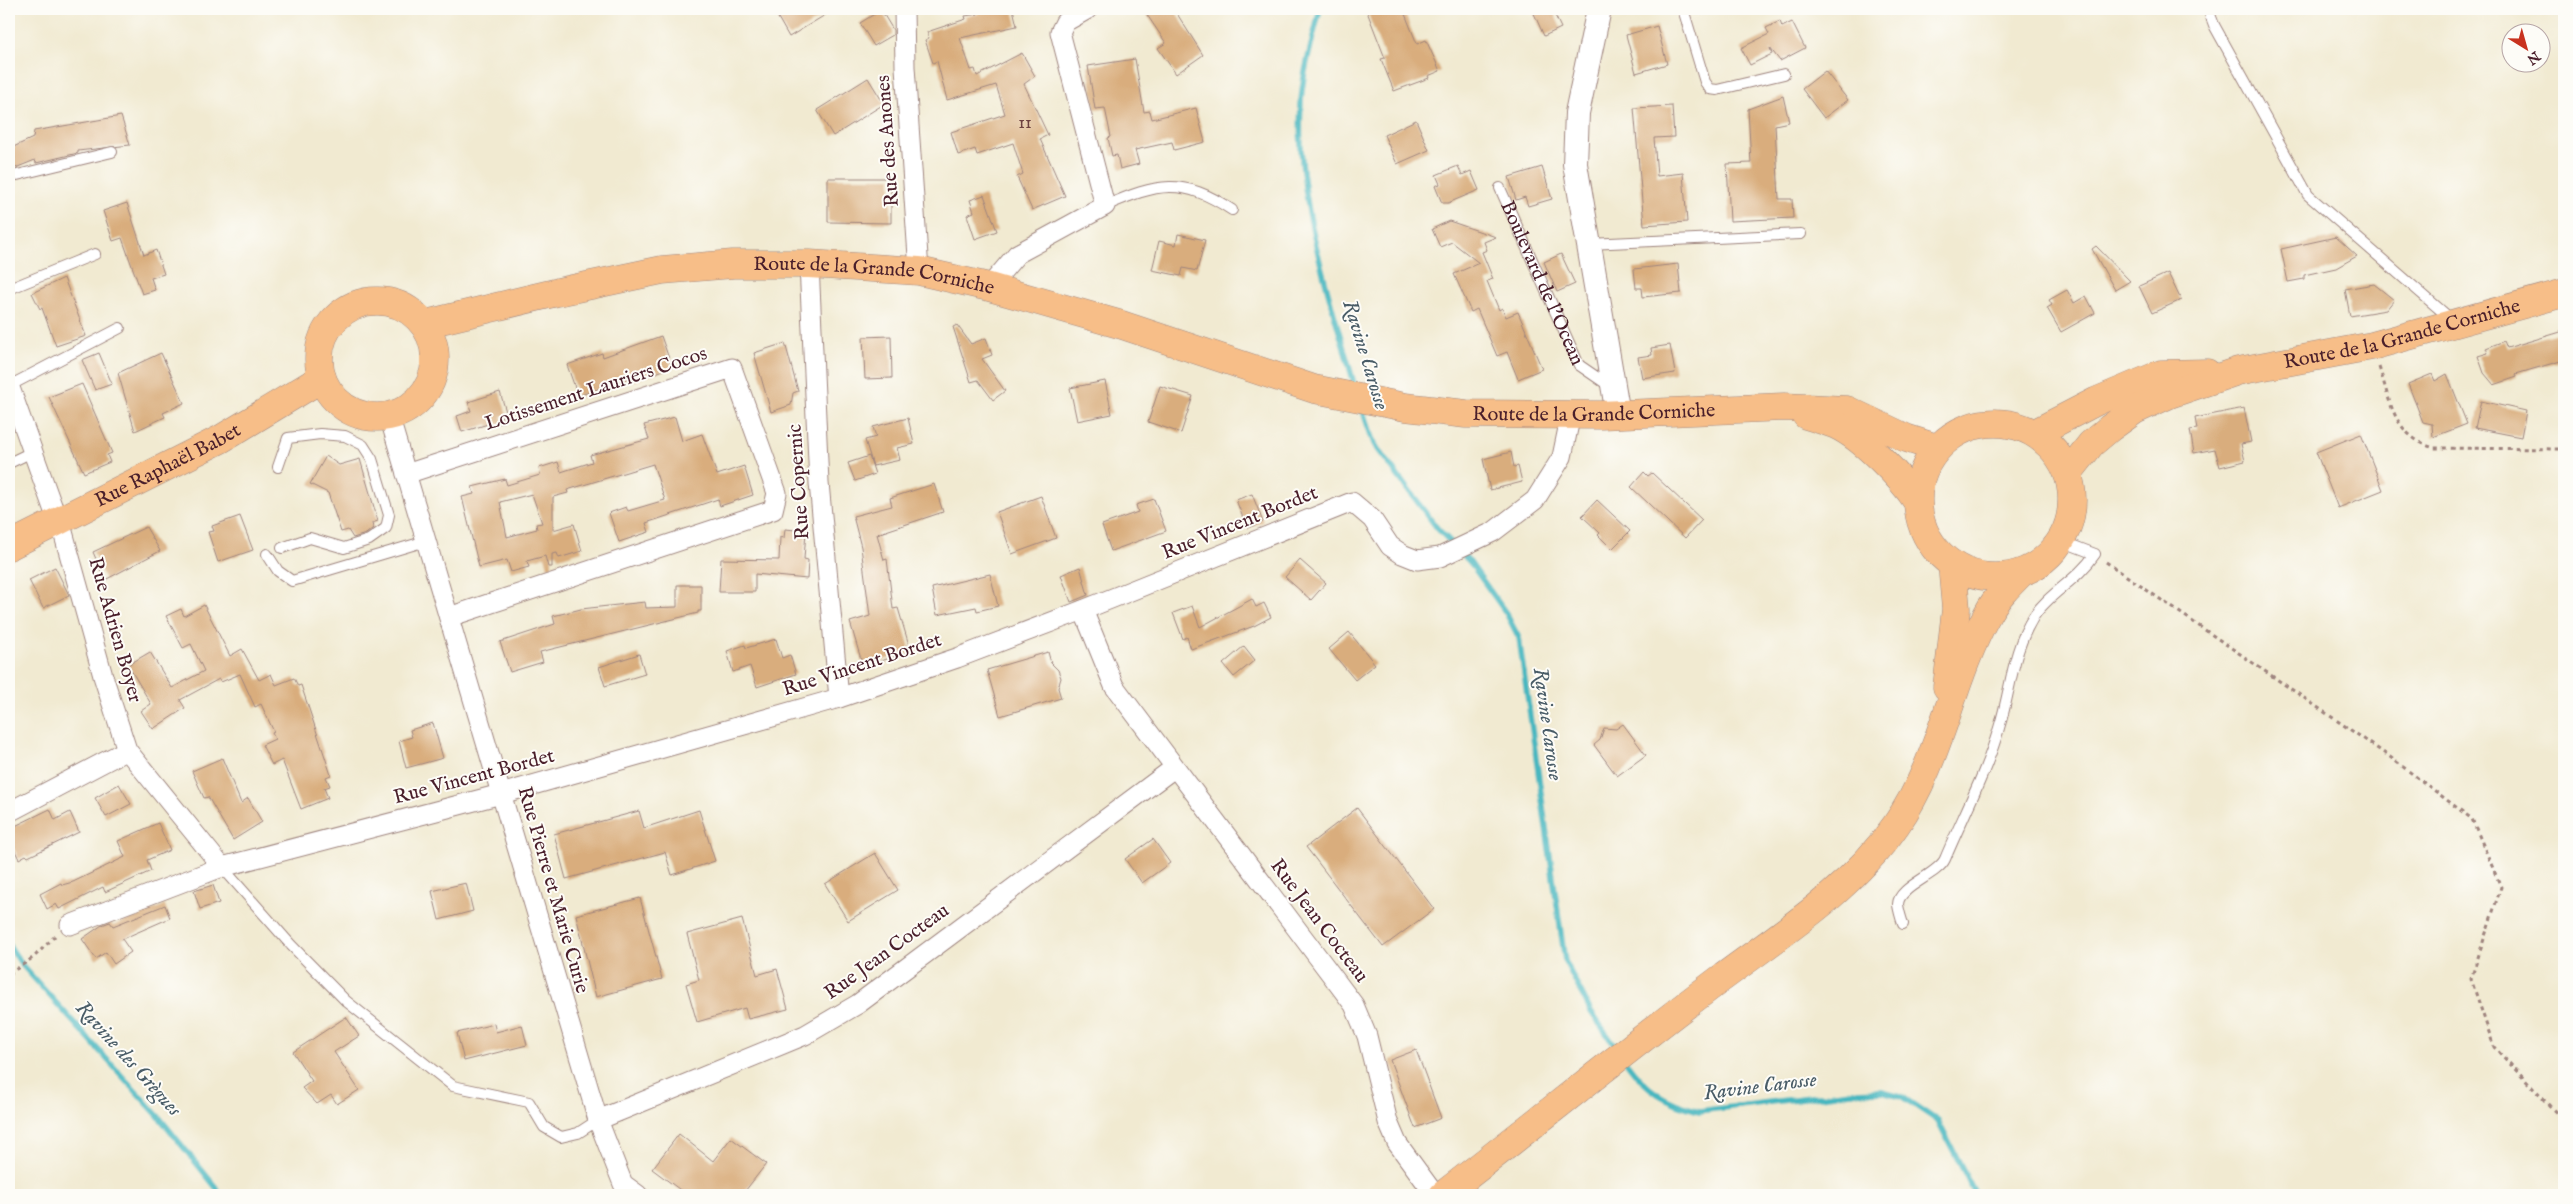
<svg xmlns="http://www.w3.org/2000/svg" width="2573" height="1204" viewBox="0 0 2573 1204" font-family="'IM FELL English',serif">
	<rect width="100%" height="100%" fill="#fdfcf7"/>
	<filter id="ink" filterUnits="userSpaceOnUse"><feTurbulence type="fractalNoise" baseFrequency=".02" numOctaves="2"/><feDisplacementMap in="SourceGraphic" scale="10" xChannelSelector="R" yChannelSelector="G"/><feConvolveMatrix kernelMatrix="1 2 1 2 8 2 1 2 1" color-interpolation-filters="sRGB"/></filter>
	<filter id="wash" filterUnits="userSpaceOnUse"><feTurbulence type="fractalNoise" baseFrequency=".0096" numOctaves="4" result="noise"/><feDisplacementMap in="SourceGraphic" scale="20" xChannelSelector="R" yChannelSelector="G"/><feGaussianBlur stdDeviation="1.12" result="paint"/><feColorMatrix in="noise" values="0 0 0 0 0 0 0 0 0 0 0 0 0 0 0 0 0 1.4 0 .05"/><feComposite in="paint" operator="in"/></filter>
	<g filter="url(#wash)">
		<rect width="100%" height="100%" fill="#f1ead1"/>
		<g fill="none" stroke-linecap="round" stroke-linejoin="round">
			<g stroke="#48b7c0" stroke-width="5.5">
				<path d="M 1320,9 C 1313,40 1302,73 1301,105 C 1295,197 1331,302 1356,390"/>
				<polyline points="1361,406 1374,444 1437,528 1469,561 1506,613 1519,638 1565,961 1591,1012 1618,1050"/>
				<polyline points="9,945 22,965 159,1117 222,1195"/>
				<path d="M 1626,1062 C 1647,1091 1665,1102 1699,1111 L 1851,1092 L 1882,1091 L 1901,1096 L 1938,1121 L 1976,1195"/>
			</g>
		</g>
		<g id="blocks">
			<g fill="#d9ad7d" fill-rule="evenodd">
				<polygon points="773,9 835,9 789,37"/>
				<polygon points="977,9 1013,9 1017,26 960,38 971,70 975,69 977,76 1022,53 1035,76 1024,84 1048,135 1040,139 1065,196 1032,210 1017,177 1023,174 1013,143 977,155 975,149 958,155 951,132 1005,114 996,85 947,100 937,61 933,63 925,40 929,38 927,32 966,19 965,16 978,14"/>
				<polygon points="1143,9 1174,9 1203,55 1176,74 1158,48 1166,43"/>
				<polygon points="1366,9 1403,9 1417,44 1426,40 1440,71 1428,76 1429,78 1394,91 1381,59 1385,58"/>
				<polygon points="1532,9 1552,9 1561,28 1544,36"/>
				<polygon points="881,10 893,30 893,35 874,46 860,23"/>
				<polygon points="1780,21 1782,27 1792,22 1805,48 1780,61 1770,48 1772,54 1750,65 1741,48 1769,34 1766,28"/>
				<polygon points="1657,26 1667,64 1636,73 1626,35"/>
				<polygon points="1135,59 1144,112 1150,111 1152,119 1196,108 1205,142 1174,150 1172,142 1135,150 1139,164 1120,169 1117,155 1112,156 1108,138 1111,137 1105,108 1095,109 1088,66"/>
				<polygon points="1825,71 1848,100 1824,118 1802,89"/>
				<polygon points="868,78 884,104 833,136 817,110"/>
				<polygon points="1783,96 1789,122 1775,125 1779,199 1792,199 1793,218 1730,221 1727,164 1751,163 1748,109"/>
				<polygon points="1672,106 1674,137 1654,138 1657,176 1683,173 1687,222 1644,225 1634,108"/>
				<polygon points="121,116 130,145 78,151 78,153 36,163 35,160 13,169 9,158 9,149 33,138 34,131"/>
				<polygon points="1416,120 1429,150 1397,164 1384,135"/>
				<polygon points="1458,166 1462,175 1471,171 1479,190 1448,203 1442,203 1435,186 1440,184 1436,175"/>
				<polygon points="1542,167 1552,199 1528,206 1525,197 1516,200 1509,177"/>
				<polygon points="828,178 891,178 891,223 828,222"/>
				<polygon points="984,195 997,231 975,239 967,215 974,212 970,200"/>
				<polygon points="127,203 144,255 156,250 164,274 151,278 155,290 142,294 122,238 113,241 103,211"/>
				<polygon points="1449,221 1496,237 1484,242 1487,250 1482,252 1493,279 1487,281 1499,310 1502,308 1506,317 1518,312 1542,369 1518,379 1507,352 1497,356 1477,309 1471,312 1454,274 1479,263 1452,242 1440,247 1432,229"/>
				<polygon points="1178,234 1205,240 1197,271 1183,268 1181,276 1152,270 1159,241 1176,245"/>
				<polygon points="2336,237 2357,256 2336,268 2304,275 2304,279 2288,282 2281,249"/>
				<polygon points="2096,246 2130,281 2115,290 2092,249"/>
				<polygon points="1561,254 1575,284 1557,292 1544,262"/>
				<polygon points="1678,264 1681,293 1643,297 1642,288 1636,288 1634,269"/>
				<polygon points="2168,273 2181,300 2152,313 2139,286"/>
				<polygon points="64,278 86,336 56,346 42,308 40,309 32,293"/>
				<polygon points="2374,284 2394,300 2386,310 2350,316 2345,289"/>
				<polygon points="2067,290 2074,303 2086,296 2095,313 2061,332 2047,308 2052,305 2049,300"/>
				<polygon points="957,325 971,344 986,338 992,355 982,359 1005,391 993,400 978,380 971,382 953,327"/>
				<polygon points="2564,331 2564,360 2516,374 2517,377 2494,385 2484,373 2478,356 2488,353 2486,348 2504,341 2507,348"/>
				<polygon points="661,336 672,367 634,381 632,377 578,396 567,365 602,353 603,357"/>
				<polygon points="891,336 892,378 865,379 863,337"/>
				<polygon points="785,343 798,391 793,393 791,405 771,412 754,353"/>
				<polygon points="1670,345 1675,373 1642,378 1638,357 1652,355 1651,348"/>
				<polygon points="99,353 112,384 95,390 82,360"/>
				<polygon points="161,353 184,403 163,413 165,417 135,431 118,373"/>
				<polygon points="2432,374 2435,381 2447,374 2467,424 2433,437 2432,424 2423,422 2408,384"/>
				<polygon points="1105,381 1112,414 1077,421 1070,388"/>
				<polygon points="82,384 112,453 107,455 110,462 84,473 49,397"/>
				<polygon points="1160,386 1193,396 1181,433 1148,422"/>
				<polygon points="500,392 507,415 501,416 503,422 489,427 488,424 462,432 457,416 471,411 468,402"/>
				<polygon points="2481,401 2526,411 2521,437 2475,428"/>
				<polygon points="2244,408 2251,442 2241,444 2245,461 2220,467 2215,449 2194,453 2190,430 2197,429 2195,418"/>
				<path d="M 675,417 L 682,441 L 702,434 L 717,475 L 744,466 L 753,495 L 720,506 L 718,499 L 646,523 L 649,532 L 619,542 L 609,513 L 626,507 L 628,511 L 665,500 L 653,464 L 567,490 L 568,493 L 553,497 L 553,530 L 574,524 L 582,551 L 559,558 L 557,553 L 552,554 L 552,567 L 548,567 L 545,556 L 527,561 L 529,567 L 511,572 L 507,560 L 479,567 L 462,497 L 474,494 L 472,487 L 505,479 L 507,485 L 540,475 L 539,468 L 558,462 L 561,472 L 592,462 L 590,455 L 649,439 L 644,425 ZM 532,494 L 542,523 L 536,524 L 537,529 L 507,537 L 500,502 Z"/>
				<polygon points="908,418 914,444 897,448 900,460 873,466 865,440 876,437 873,427"/>
				<polygon points="2361,434 2383,490 2338,508 2316,452"/>
				<polygon points="1511,452 1514,467 1518,466 1522,482 1490,490 1483,459"/>
				<polygon points="326,456 339,465 360,459 378,521 372,523 373,528 366,534 353,538 348,530 341,532 328,493 310,484"/>
				<polygon points="869,456 875,474 855,481 848,463"/>
				<polygon points="1644,472 1648,476 1652,473 1702,520 1685,538 1631,487"/>
				<polygon points="934,484 943,512 877,534 884,560 887,559 893,609 898,608 911,652 863,666 850,622 870,616 861,547 853,516 892,506 890,498"/>
				<polygon points="1252,494 1263,522 1247,528 1236,500"/>
				<polygon points="1041,496 1056,538 1012,554 997,512"/>
				<polygon points="1154,499 1166,531 1111,551 1102,525 1138,512 1136,505"/>
				<polygon points="1597,500 1630,531 1612,549 1598,535 1600,533 1582,516"/>
				<polygon points="240,516 253,550 218,562 208,532 214,531 212,526"/>
				<polygon points="146,527 160,551 105,580 93,552"/>
				<polygon points="785,529 806,531 804,559 808,560 807,579 755,574 755,592 719,592 721,559 779,560 780,537 784,538"/>
				<polygon points="1300,560 1326,583 1311,600 1285,577"/>
				<polygon points="55,567 69,595 43,608 29,580"/>
				<polygon points="1080,567 1088,595 1071,602 1061,575"/>
				<polygon points="990,574 998,606 977,611 976,607 937,615 932,588"/>
				<polygon points="677,585 701,585 701,611 698,611 698,613 540,652 543,662 510,672 500,642 555,624 553,616 581,609 645,602 646,608 677,607"/>
				<polygon points="1252,599 1256,607 1264,603 1271,617 1254,626 1191,649 1187,637 1183,639 1173,613 1192,606 1200,627"/>
				<polygon points="204,605 230,656 242,649 259,680 271,674 276,685 294,678 298,686 301,685 331,775 326,777 330,786 324,788 328,798 301,809 282,760 272,765 262,745 275,739 272,733 274,732 261,704 255,707 240,674 221,682 219,679 180,700 185,708 153,729 141,711 151,704 128,665 150,652 172,688 204,671 191,644 183,648 166,616 181,609 184,616"/>
				<polygon points="1349,632 1375,664 1355,680 1329,649"/>
				<polygon points="776,639 782,658 790,655 796,674 757,687 750,666 733,672 727,651 745,645 746,648"/>
				<polygon points="1244,646 1255,660 1234,677 1223,664"/>
				<polygon points="1048,652 1051,663 1058,670 1061,678 1058,688 1061,698 1000,716 987,670"/>
				<polygon points="639,654 645,674 605,686 599,667"/>
				<polygon points="433,723 443,758 406,768 399,741 412,737 410,730"/>
				<polygon points="1623,724 1646,755 1617,776 1594,745 1600,740 1604,728 1616,729"/>
				<polygon points="222,758 241,803 248,798 262,822 233,840 208,797 204,798 192,771"/>
				<polygon points="119,784 131,804 106,817 95,798"/>
				<polygon points="1357,808 1434,909 1383,947 1306,847"/>
				<polygon points="50,809 55,820 70,812 79,832 28,857 26,855 19,859 14,849 9,851 9,829"/>
				<polygon points="699,810 715,861 672,875 665,852 566,879 554,834 639,811 644,828"/>
				<polygon points="158,823 170,850 147,860 151,871 105,892 103,887 59,909 56,904 47,909 40,894 61,883 62,885 73,882 125,857 118,841"/>
				<polygon points="1153,839 1170,863 1142,883 1125,859"/>
				<polygon points="875,853 898,890 848,921 825,884"/>
				<polygon points="466,883 473,911 439,920 432,891"/>
				<polygon points="213,885 219,903 200,909 194,891"/>
				<polygon points="640,898 662,979 596,997 576,915"/>
				<polygon points="165,905 170,918 122,939 131,952 114,964 106,952 96,959 82,939 102,925 110,922 113,926"/>
				<polygon points="742,919 757,975 777,969 788,1009 748,1019 745,1008 697,1022 686,984 699,980 687,934"/>
				<polygon points="346,1017 359,1036 334,1052 359,1090 337,1104 331,1095 317,1104 302,1088 312,1081 293,1052"/>
				<polygon points="494,1024 496,1032 522,1025 527,1045 464,1061 457,1033"/>
				<polygon points="1416,1050 1441,1118 1415,1128 1390,1060"/>
				<polygon points="679,1134 713,1161 731,1138 766,1164 742,1195 687,1195 652,1169"/>
			</g>
		</g>
	</g>
	<g filter="url(#ink)">
		<use href="#blocks" fill-opacity="0" stroke="#9e847e" stroke-width="1"/>
		<g fill="none" stroke-linecap="round" stroke-linejoin="round">
			<defs>
				<g id="service">
					<polyline points="1683,9 1705,82 1710,89 1717,90 1784,74"/>
					<polyline points="2208,9 2214,25 2308,195 2452,320"/>
					<polyline points="9,177 112,152"/>
					<path id="s1" d="M 1500,188 L 1579,365 L 1611,387"/>
					<path d="M 1105,206 C 1158,183 1182,177 1232,210"/>
					<polyline points="1589,244 1801,234"/>
					<polyline points="9,289 95,254"/>
					<polyline points="9,386 120,328"/>
					<polyline points="9,463 34,451"/>
					<polyline points="278,467 288,438 320,434 345,436 363,445 372,459 389,515 386,528 369,540 344,548 310,538 282,548"/>
					<polyline points="267,554 278,571 292,581 426,541"/>
					<polyline points="222,867 291,945 346,1001 453,1086 529,1102 544,1127 561,1137 578,1133 598,1120"/>
					<path d="M 1903,924 C 1901,918 1899,911 1898,905 C 1897,887 1938,875 1945,859 C 1963,816 1986,773 1999,728 C 2011,690 2012,651 2034,616 C 2050,592 2077,581 2095,554 L 2061,541"/>
				</g>
				<g id="minor">
					<polyline points="904,9 905,67 919,271"/>
					<polyline points="809,264 819,483 839,698"/>
					<polyline points="989,287 1017,254 1105,206 1060,32 1065,22 1088,9"/>
					<polyline points="9,385 54,511 60,521 103,676 127,750 222,867"/>
					<polyline points="389,416 598,1120 623,1184 638,1195"/>
					<polyline points="406,474 732,368 777,493 773,510 449,617"/>
					<polyline points="1083,610 1114,686 1354,1005 1367,1036 1388,1122 1397,1143 1435,1195"/>
					<polyline points="9,812 127,750"/>
					<polyline points="70,925 222,867 501,794 839,698 957,658 1083,610 1352,502 1372,519 1390,546 1402,554 1417,560 1440,557 1493,532 1535,500 1562,457 1571,414"/>
					<polyline points="598,1120 805,1035 858,1004 1174,768"/>
				</g>
				<polyline id="tertiary" points="1599,9 1577,113 1575,164 1618,414"/>
				<g id="primary">
					<circle cx="377" cy="359" r="58"/>
					<path id="s2" d="M 425,324 L 558,292 L 662,270 L 733,264 L 809,264 L 919,271 L 989,287 L 1122,325 L 1314,389 L 1405,407 L 1466,414 L 1601,415 L 1784,407 L 1847,410 L 1906,438 L 1937,448"/>
					<path d="M 1806,415 C 1816,418 1826,421 1836,425 C 1862,437 1901,477 1917,501"/>
					<circle cx="1995" cy="500" r="77"/>
					<polyline points="2035,433 2097,401 2161,374 2207,373"/>
					<path id="s3" d="M 2068,473 L 2091,444 L 2110,428 L 2135,410 L 2170,394 L 2238,371 L 2372,346 L 2564,293"/>
					<path id="s4" d="M 9,546 L 221,439 L 322,378"/>
					<polyline points="1947,687 1956,609 1952,564"/>
					<path d="M 1443,1195 C 1535,1124 1626,1050 1719,980 C 1782,933 1850,891 1896,825 C 1941,761 1950,681 1988,613 C 1996,598 2009,585 2021,573"/>
				</g>
			</defs>
			<use href="#service" stroke="#9e847e" stroke-width="12"/>
			<use href="#minor" stroke="#9e847e" stroke-width="21"/>
			<use href="#tertiary" stroke="#9e847e" stroke-width="26"/>
			<use href="#primary" stroke="#9e847e" stroke-width="29"/>
			<g stroke="#9e847e" stroke-width="3" stroke-dasharray="4 4" stroke-linecap="butt">
				<path d="M 2379,367 C 2391,403 2393,435 2434,448 L 2564,449"/>
				<polyline points="2106,562 2390,757 2472,819 2501,887 2471,979 2494,1047 2564,1121"/>
				<polyline points="9,974 34,957 56,935"/>
			</g>
			<use href="#service" stroke="#fff" stroke-width="10"/>
			<use href="#minor" stroke="#fff" stroke-width="19"/>
			<use href="#tertiary" stroke="#fff" stroke-width="24"/>
			<use href="#primary" stroke="#f7be88" stroke-width="28"/>
		</g>
	</g>
	<g text-anchor="middle" dominant-baseline="central" stroke-width="4" stroke-linejoin="round" paint-order="stroke">
		<g font-size="18" fill="#6e4240">
			<text x="1025" y="123">11</text>
		</g>
		<g font-size="20" fill="#4a1f2b" stroke="#fdfcf7">
			<text transform="translate(888 141) rotate(-94)">Rue des Anones</text>
			<text stroke="none"><textPath href="#s2" startOffset="456">Route de la Grande Corniche</textPath></text>
			<text stroke="none"><textPath href="#s1" startOffset="104">Boulevard de l'Ocean</textPath></text>
			<text stroke="none"><textPath href="#s3" startOffset="371">Route de la Grande Corniche</textPath></text>
			<text transform="translate(596 389) rotate(-18)">Lotissement Lauriers Cocos</text>
			<text stroke="none"><textPath href="#s2" startOffset="1195">Route de la Grande Corniche</textPath></text>
			<text stroke="none"><textPath href="#s4" startOffset="178">Rue Raphaël Babet</textPath></text>
			<text transform="translate(799 482) rotate(-94)">Rue Copernic</text>
			<text transform="translate(1240 523) rotate(-22)">Rue Vincent Bordet</text>
			<text transform="translate(115 630) rotate(74)">Rue Adrien Boyer</text>
			<text transform="translate(862 665) rotate(-18)">Rue Vincent Bordet</text>
			<text transform="translate(474 777) rotate(-15)">Rue Vincent Bordet</text>
			<text transform="translate(553 890) rotate(74)">Rue Pierre et Marie Curie</text>
			<text transform="translate(1319 921) rotate(53)">Rue Jean Cocteau</text>
			<text transform="translate(887 952) rotate(-36)">Rue Jean Cocteau</text>
		</g>
		<g font-size="21" font-style="italic" fill="#495c67" stroke="#fdfcf7">
			<text transform="translate(1365 355) rotate(73)">Ravine Carosse</text>
			<text transform="translate(1547 724) rotate(82)">Ravine Carosse</text>
			<text transform="translate(128 1059) rotate(48)">Ravine des Grègues</text>
			<text transform="translate(1760 1087) rotate(-7)">Ravine Carosse</text>
		</g>
	</g>
	<rect width="2573" height="1204" fill="none" stroke="#fdfcf7" stroke-width="30"/>
	<g transform="translate(2526 48) rotate(143)"><circle r="24" fill="#fdfcf7" stroke="#b5a4a5"/>
	<path d="M0-4L9 19L0 12L-9 19Z" fill="#c8321e"/>
	<text y="-8" font-size="14" font-weight="bold" text-anchor="middle" fill="#4a1f2b">N</text>
	</g>
</svg>
